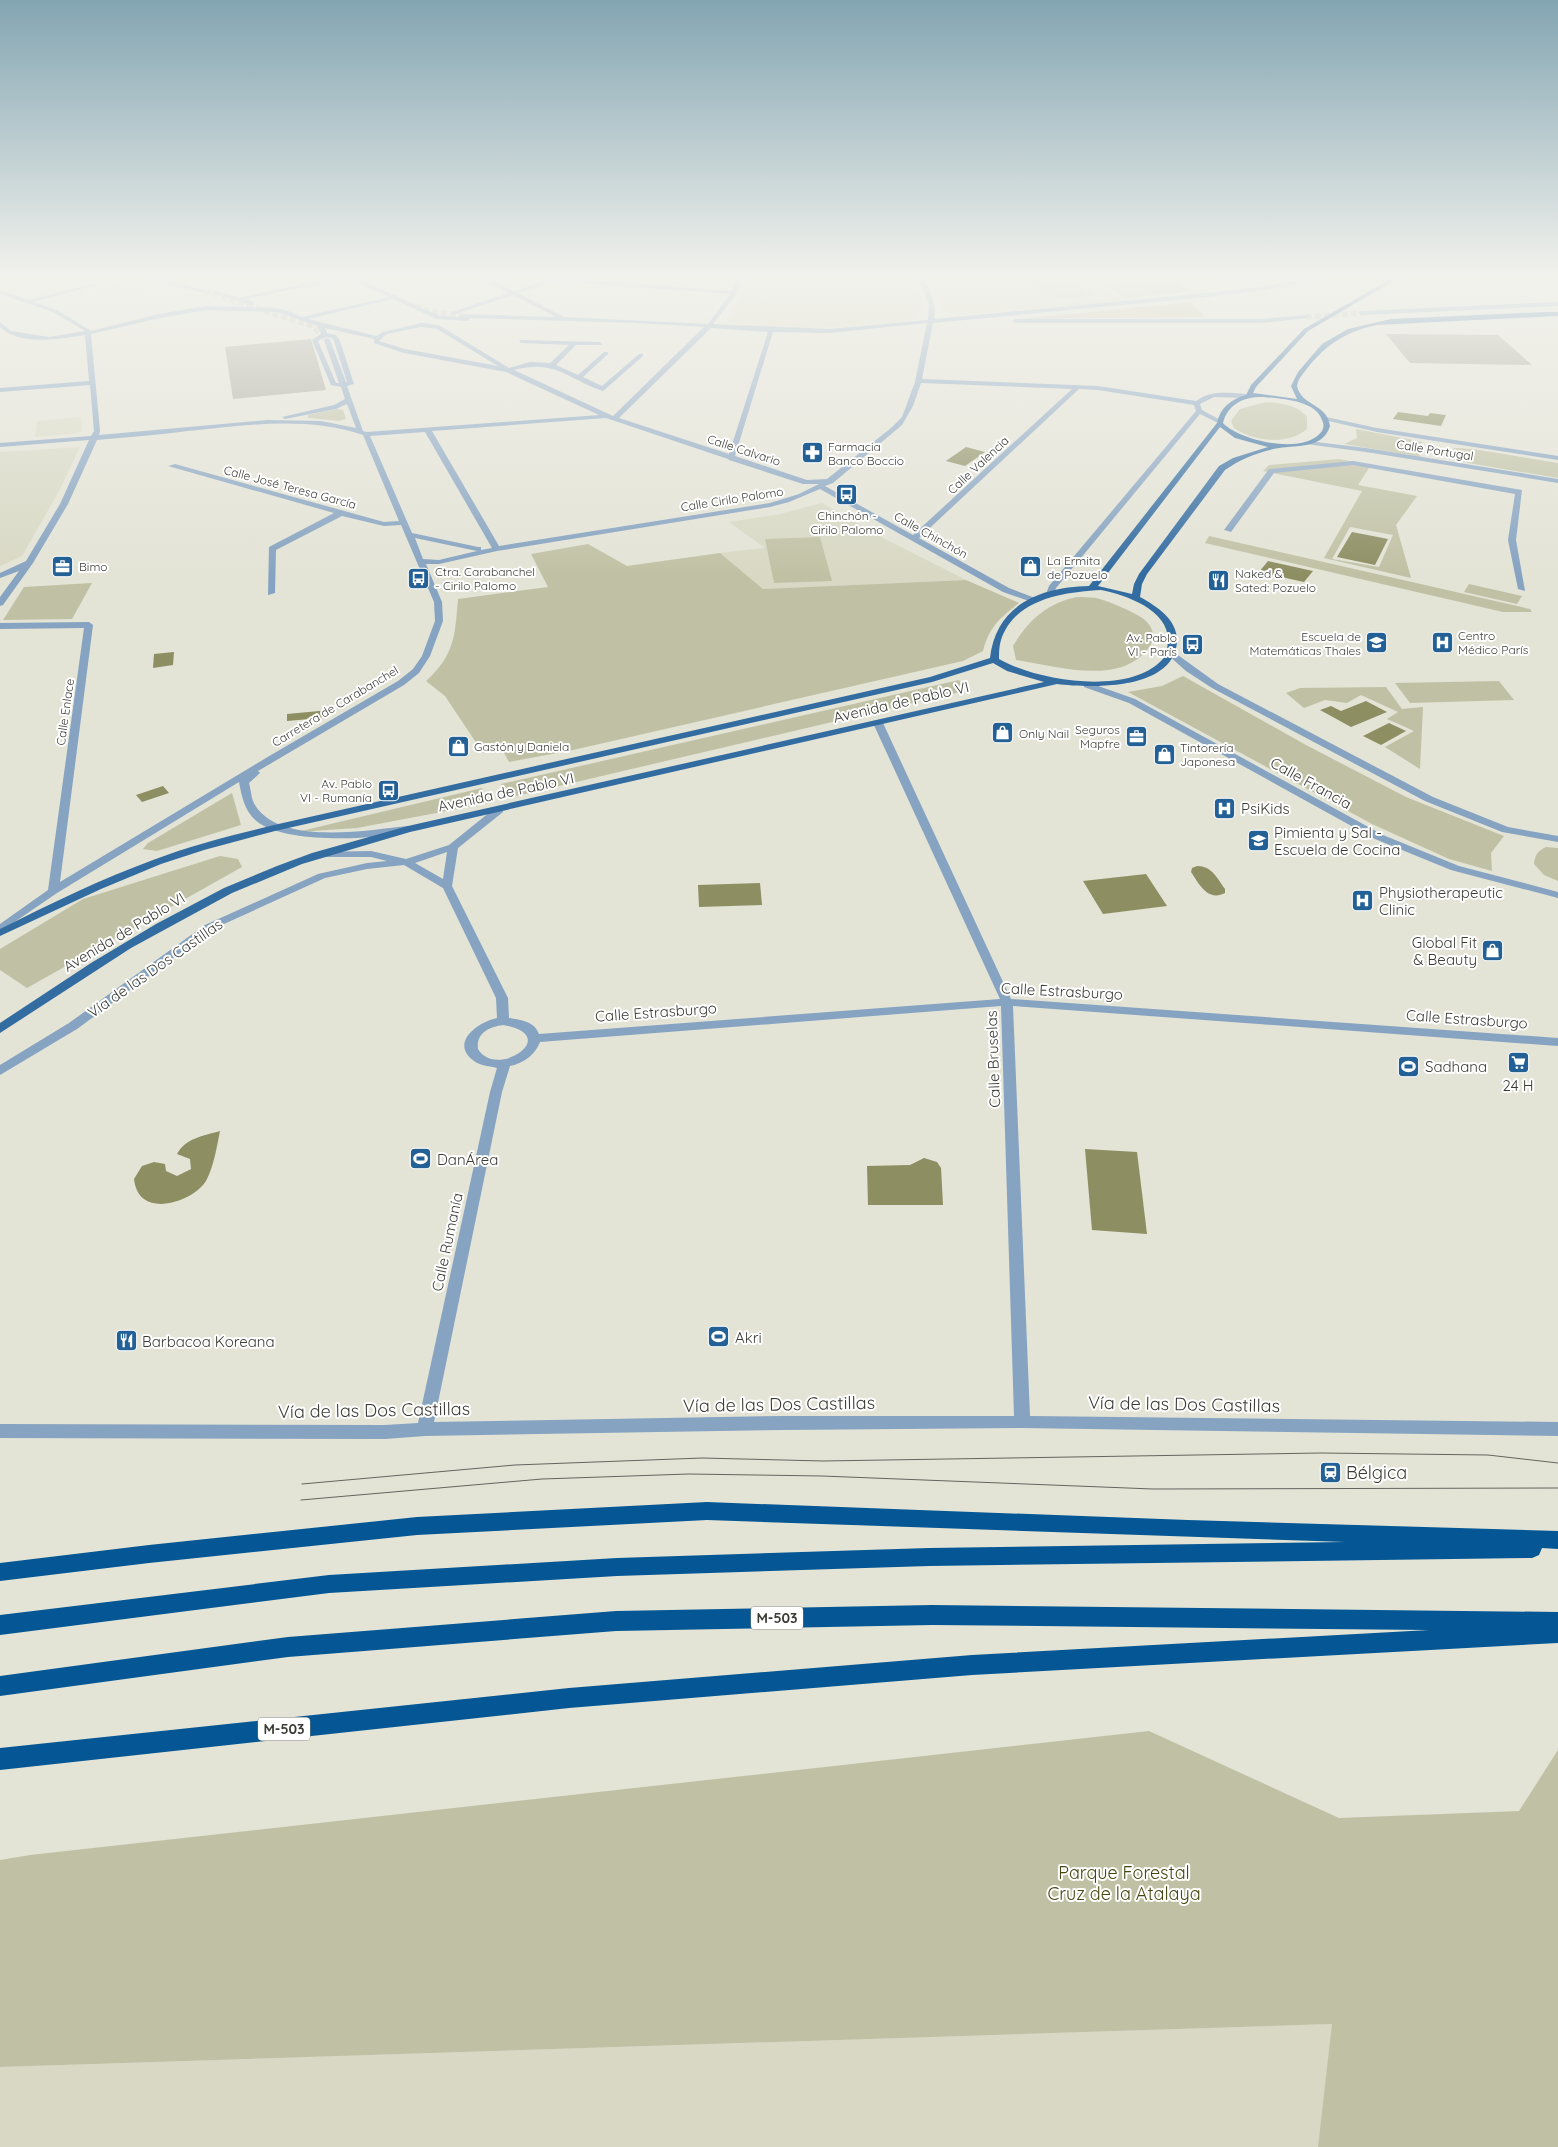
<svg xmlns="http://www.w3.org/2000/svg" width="1558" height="2147" viewBox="0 0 1558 2147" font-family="Quicksand,sans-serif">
	<rect width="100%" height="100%" fill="#e3e3d6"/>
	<g fill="#d8d8c4">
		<polygon points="746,275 910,275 922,300 921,311 915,319 908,321 845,327 796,328 735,324 726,320 745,292"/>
		<polygon points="929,275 1088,275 1098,284 1123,301 961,315 944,312"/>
		<polygon points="139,278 160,284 115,297 99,290"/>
		<polygon points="81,417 82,431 72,434 35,437 37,421"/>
		<polygon points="80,447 59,491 22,556 0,566 0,452"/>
		<polygon points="822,503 885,539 966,580 763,589 720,553 765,548 729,522 780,514"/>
		<polygon points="1333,2024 1318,2147 0,2147 0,2067"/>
	</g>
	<g fill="#c0c1a4" fill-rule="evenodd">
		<polygon points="770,275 814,275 817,281 770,281"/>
		<polygon points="1050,275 1063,275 1094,295 1057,299 1026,277"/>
		<polygon points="1171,278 1193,291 1124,298 1107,287"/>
		<polygon points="1191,302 1205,317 1020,319"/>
		<path d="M 1266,402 C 1280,403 1298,405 1307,417 L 1307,429 C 1289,445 1254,442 1234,428 L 1231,421 L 1240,409 Z"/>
		<polygon points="337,409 343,410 346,419 340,421 308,418 308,415"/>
		<polygon points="1356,429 1423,442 1414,448 1421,457 1344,444 1357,438"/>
		<polygon points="1456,448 1473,449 1558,463 1558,478 1468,463 1449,457 1445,451"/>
		<path d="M 1339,459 L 1371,465 L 1358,485 L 1417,496 L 1396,525 L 1411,578 L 1324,558 L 1362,491 L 1263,471 L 1269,465 ZM 1350,527 L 1393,535 L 1379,567 L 1332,559 Z"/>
		<polygon points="1209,536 1530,609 1532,612 1503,612 1205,543"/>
		<polygon points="820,537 832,581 774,583 765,539"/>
		<path d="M 588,544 L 627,566 L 720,553 L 763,589 L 966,580 L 1019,603 C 1000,618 989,627 983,651 L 963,661 L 573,750 L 509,762 L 502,749 L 483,753 L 445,696 L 426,681 C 455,655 455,635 458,599 L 548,587 L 531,554 Z"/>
		<polygon points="92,583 72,619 3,620 24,587"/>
		<polygon points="1469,584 1522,596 1517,604 1464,592"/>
		<path d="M 1077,597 C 1083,597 1090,597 1096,598 C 1106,600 1137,613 1145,620 C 1166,640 1141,660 1122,667 C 1089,677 1049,665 1016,660 L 1013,646 C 1028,621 1047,603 1077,597 Z"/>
		<polygon points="1183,676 1306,745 1406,797 1504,836 1491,853 1492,871 1449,859 1372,824 1128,692 1162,686"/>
		<polygon points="959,680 964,691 508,798 501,784"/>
		<polygon points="1499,681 1514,700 1410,703 1395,683"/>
		<polygon points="1386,687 1402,709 1423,707 1420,769 1385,747 1414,731 1387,719 1398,712 1361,695 1347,703 1325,700 1304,708 1286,693 1300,688"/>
		<polygon points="482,788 489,803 357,828 297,832"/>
		<polygon points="232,793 241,825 157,851 143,849 148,843"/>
		<path d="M 1546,847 L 1558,848 L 1558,881 L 1544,875 L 1534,864 C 1535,854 1538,851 1546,847 Z"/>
		<polygon points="220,856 238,859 242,867 27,988 0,970 0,949 83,899"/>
		<polygon points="1149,1731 1339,1818 1519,1811 1558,1750 1558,2147 1318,2147 1332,2024 0,2067 0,1860 30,1855"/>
	</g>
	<g fill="#8d8e62">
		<polygon points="1398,412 1428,416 1430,413 1446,415 1441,426 1393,419"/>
		<polygon points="966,447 985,452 965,466 946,461"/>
		<polygon points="1352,532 1388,539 1375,565 1337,557"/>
		<polygon points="1268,561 1313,571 1304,582 1259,572"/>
		<polygon points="174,652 173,665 153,668 154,654"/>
		<polygon points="1366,701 1387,712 1351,727 1320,710 1331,706 1341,711"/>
		<polygon points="330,710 321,718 287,721 287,714"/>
		<polygon points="1389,723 1406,731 1381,745 1363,736"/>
		<polygon points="163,786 169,793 142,802 136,795"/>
		<path d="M 1197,866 C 1212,866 1217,878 1225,889 L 1225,893 C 1208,902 1199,884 1191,872 L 1192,868 Z"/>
		<polygon points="1146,874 1167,906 1103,914 1083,881"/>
		<polygon points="760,883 762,905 699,907 698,885"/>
		<path d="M 220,1131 C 217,1146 214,1165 207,1179 C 198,1197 161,1212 144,1199 C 137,1194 135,1186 134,1179 L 142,1166 L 154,1162 L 165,1164 L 166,1171 L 177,1176 L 191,1169 L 190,1159 L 177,1154 C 186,1138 203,1136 220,1131 Z"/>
		<polygon points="1085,1149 1137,1152 1147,1234 1092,1230"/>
		<polygon points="924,1158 937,1162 941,1168 943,1205 868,1205 867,1166 910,1165"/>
	</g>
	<g fill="#a5a599">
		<polygon points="1386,334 1498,335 1532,365 1410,363"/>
		<polygon points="311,339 326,390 233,399 225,347"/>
	</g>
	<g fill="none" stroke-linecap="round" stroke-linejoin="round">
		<g stroke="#c1c1b6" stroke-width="6" stroke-dasharray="6 3" stroke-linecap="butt">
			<polyline points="204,291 313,326 327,340"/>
			<polyline points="415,306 424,310 461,316"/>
			<polyline points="1306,317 1361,313"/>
		</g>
		<g fill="#86a3c1" fill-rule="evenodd">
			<polygon points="138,275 147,275 207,291 204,293"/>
			<path d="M 343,275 L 350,275 L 440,316 L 459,317 L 461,314 L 556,317 L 513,295 L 455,314 L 450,313 L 508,293 L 474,275 L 481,275 L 493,281 L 512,275 L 520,275 L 498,283 L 514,291 L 562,275 L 564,278 L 732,291 L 736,275 L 742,275 L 737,293 L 713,324 L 829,329 L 928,320 L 929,304 L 916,275 L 922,275 C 928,289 938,304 934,319 L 1207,293 L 1266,286 L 1326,275 L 1337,275 L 1266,290 L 1207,297 L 933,323 L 922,379 L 1098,386 L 1196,401 C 1211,390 1229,393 1246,394 L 1249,396 L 1246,398 L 1214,397 L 1200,404 L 1202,410 L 1222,421 L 1222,423 L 1218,423 L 1200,414 L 1056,588 L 1053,596 L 1046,594 L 1049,586 L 1196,411 L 1194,405 L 1098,390 L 1079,389 L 919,538 L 1009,588 L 1035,598 L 1036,600 L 1032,602 L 1003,592 L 820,489 L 789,502 L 770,507 L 497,551 L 439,564 L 426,564 L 442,602 L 443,621 L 430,656 L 419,673 L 404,685 L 258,771 L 260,773 L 249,783 C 251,789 251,799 255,805 C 280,846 368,830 408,826 L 412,827 L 413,829 L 412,831 C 376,840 290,844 259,823 C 245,813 242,798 239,782 L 57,893 L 0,932 L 0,924 L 48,890 L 84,628 L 0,629 L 0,623 L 89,622 L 93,625 L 60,882 L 271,755 L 398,681 L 413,669 L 422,656 L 435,621 L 434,602 L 401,525 L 384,526 L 342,516 L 276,550 L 275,593 L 268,595 L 269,547 L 334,513 L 168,466 L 175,464 L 384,522 L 399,521 L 363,435 C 307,416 246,425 188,431 C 158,435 127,437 97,440 L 68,504 L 33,563 L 3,605 L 0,606 L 0,597 L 19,571 L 0,578 L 0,573 L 26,561 L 60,504 L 89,440 L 0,447 L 0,443 L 91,436 L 94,431 L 90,385 L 0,392 L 0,388 L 89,381 L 85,335 C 61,339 19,346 0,327 L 0,322 L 11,331 L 49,337 L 85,331 L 53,312 L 0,294 L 0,290 L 28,300 L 96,283 L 96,285 L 33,302 L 57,310 L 91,331 L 159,314 L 206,306 L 276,308 L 286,310 L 302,317 L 389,297 L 347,278 L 246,299 L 254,302 L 252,305 L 213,293 L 216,291 L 239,298 ZM 556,281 L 730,294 L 708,324 L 564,317 L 518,293 ZM 393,299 L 437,319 L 468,321 L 470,318 L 636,323 L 704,327 L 613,416 L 514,370 C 556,359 567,379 603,391 L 643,356 L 643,354 L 639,354 L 602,386 L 583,377 L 608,354 L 608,352 L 604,352 L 578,375 L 556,365 L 576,345 L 602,345 L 600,342 L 519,340 L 521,343 L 569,345 L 550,363 L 530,362 L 509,368 L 439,325 L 421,323 L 383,332 L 376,336 L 308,319 ZM 206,310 L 277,312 L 318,326 L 321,334 L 312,340 L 331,385 L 341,387 L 345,399 L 334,405 L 282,417 L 285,419 L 336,409 L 347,404 L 356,428 L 321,421 L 267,420 L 99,435 L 100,431 L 91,334 L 160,318 ZM 927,323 L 915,382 L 902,417 L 891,428 L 827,479 L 807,480 L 735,456 L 773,332 L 829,333 ZM 421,327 L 437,329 L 498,366 L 405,349 L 379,341 L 387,334 ZM 325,328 L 374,339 L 374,343 L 404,353 L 506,372 L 599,415 L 367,432 L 363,431 L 347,386 L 354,384 L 340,341 L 336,335 L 327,333 ZM 711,328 L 768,332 L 729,454 L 619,418 ZM 325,337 L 332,338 L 334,341 L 347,382 L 346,382 L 330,340 L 327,338 L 324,340 L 339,383 L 336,383 L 318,341 ZM 921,383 L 1072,389 L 913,535 L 825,486 L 833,483 L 902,425 L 913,406 ZM 606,418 L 728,459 L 729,460 L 803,484 L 819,484 L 799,494 L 770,503 L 499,546 L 432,431 ZM 425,432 L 492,548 L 481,550 L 481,547 L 478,547 L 412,533 L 370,436 ZM 415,538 L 477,551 L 439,560 L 423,559 Z"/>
			<polygon points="1215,275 1234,277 1295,276 1298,278 1295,280 1234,281"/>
			<polygon points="1383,275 1389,275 1395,280 1390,281"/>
			<polygon points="1558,302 1558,306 1361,315 1358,313 1361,311"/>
			<polygon points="1306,315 1308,318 1262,323 1015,323 1012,321 1015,319 1262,319"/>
			<polygon points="1326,417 1377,428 1558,456 1558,460 1377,432 1324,420 1324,418"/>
			<polygon points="1308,441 1366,448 1558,479 1558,483 1366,452 1306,444 1306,442"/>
			<polygon points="1353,461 1522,490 1516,540 1525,591 1518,589 1508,540 1515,494 1353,465 1274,473 1231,532 1224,530 1269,469"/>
			<polygon points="1171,650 1218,684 1433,797 1508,827 1558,836 1558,842 1502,832 1425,801 1212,688 1186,671 1168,655 1167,653"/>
			<polygon points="1087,682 1135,699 1383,835 1459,866 1558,892 1558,898 1451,870 1375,839 1129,703 1084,687 1084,683"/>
			<path d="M 878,720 L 883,723 L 1011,999 L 1558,1038 L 1558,1046 L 1013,1006 L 1030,1416 L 1558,1422 L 1558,1436 L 1022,1428 L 783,1430 L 425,1436 L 385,1439 L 0,1438 L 0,1424 L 385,1425 L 418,1423 L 490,1092 L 497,1068 C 490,1066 481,1066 474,1061 C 449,1043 478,1022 497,1018 L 496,998 L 443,888 L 404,865 L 367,869 L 325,878 L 213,929 L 77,1029 L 0,1075 L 0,1065 L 69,1023 L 205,925 L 318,874 L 367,863 L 387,861 L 371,857 L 321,857 L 316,854 L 317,852 L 371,851 L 406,859 L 449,845 L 495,808 L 503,808 L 503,812 L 458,848 L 452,886 L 508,998 L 509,1018 C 521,1020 534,1021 539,1034 L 1000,999 L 873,723 ZM 447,852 L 443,879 L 415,863 ZM 1001,1006 L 1014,1416 L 783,1416 L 434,1422 L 502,1092 L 510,1066 C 524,1063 535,1055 540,1042 ZM 503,1025 C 564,1035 496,1080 478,1049 C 476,1033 489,1027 503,1025 Z"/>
		</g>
		<path fill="#336ca1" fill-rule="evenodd" d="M 1397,275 L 1404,275 L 1308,331 L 1256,387 L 1253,393 L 1297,399 L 1291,386 L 1298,372 L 1322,344 L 1348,329 L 1391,319 L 1544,312 L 1558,312 L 1558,316 L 1377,325 C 1348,331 1328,343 1309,366 C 1304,373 1298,378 1297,386 C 1302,407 1327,403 1330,426 C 1323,449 1297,445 1279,448 C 1261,451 1240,459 1225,470 L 1147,574 L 1142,584 L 1140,597 C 1158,607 1178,620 1177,642 C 1173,691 1091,688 1057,684 L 410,832 L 302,864 L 232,893 L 131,948 L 0,1033 L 0,1023 L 91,963 L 156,924 L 224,888 L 277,866 L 312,853 L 408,826 L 1044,682 L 1007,671 L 993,663 L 932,682 L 275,831 L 204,850 L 161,864 L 101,889 L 0,936 L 0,929 C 50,904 101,879 153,860 C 192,845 233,835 274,825 L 930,677 L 990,658 C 996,605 1040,587 1089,586 L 1217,423 C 1220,408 1231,399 1246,395 L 1251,385 L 1304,329 ZM 1264,397 C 1282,399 1315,400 1322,420 C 1324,424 1324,427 1322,431 C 1305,456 1240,441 1223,423 C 1228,403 1246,396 1264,397 ZM 1220,427 L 1235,438 L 1268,447 L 1233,458 L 1219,466 L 1139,574 L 1134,584 L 1132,594 L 1098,586 ZM 1101,590 C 1126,595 1170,610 1168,642 C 1167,648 1167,655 1162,660 C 1128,696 1037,681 999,659 C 999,653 999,646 1001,640 C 1014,599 1064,592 1101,590 Z"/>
		<g fill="#045794" fill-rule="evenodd">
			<polygon points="707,1502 1188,1520 1558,1531 1558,1549 1542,1548 1539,1555 1532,1558 929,1566 617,1576 329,1593 0,1635 0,1615 329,1575 617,1558 929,1548 1345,1542 707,1520 417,1535 149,1563 0,1581 0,1563 149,1545 417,1517"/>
			<polygon points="932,1605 1558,1612 1558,1643 972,1675 569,1708 0,1770 0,1748 569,1688 972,1655 1429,1630 932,1625 616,1631 288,1657 0,1696 0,1676 288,1637 616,1611"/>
		</g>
		<g stroke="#65655e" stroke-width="1">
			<polyline points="302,1484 515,1465 702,1458 823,1461 1321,1453 1488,1455 1558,1463"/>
			<polyline points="301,1500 542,1479 689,1474 822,1476 1153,1489 1558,1488"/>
		</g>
	</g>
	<linearGradient id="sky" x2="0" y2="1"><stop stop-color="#83a5b2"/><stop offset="0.48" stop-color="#f2f2ed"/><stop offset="1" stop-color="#f2f2ed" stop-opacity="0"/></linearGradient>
	<rect width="1558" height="575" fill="url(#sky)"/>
	<defs>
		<symbol id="pharmacy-square" viewBox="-11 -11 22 22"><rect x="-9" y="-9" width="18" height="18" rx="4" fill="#226096" stroke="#fff"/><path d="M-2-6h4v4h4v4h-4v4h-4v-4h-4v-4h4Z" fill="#fff"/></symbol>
		<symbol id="bus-square" viewBox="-11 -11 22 22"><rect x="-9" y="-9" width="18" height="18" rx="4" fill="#226096" stroke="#fff"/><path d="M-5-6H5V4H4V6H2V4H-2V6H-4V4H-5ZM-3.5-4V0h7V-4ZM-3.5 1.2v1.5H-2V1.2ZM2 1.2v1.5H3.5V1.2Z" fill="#fff"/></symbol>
		<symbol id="office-square" viewBox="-11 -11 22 22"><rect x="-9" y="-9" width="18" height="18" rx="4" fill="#226096" stroke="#fff"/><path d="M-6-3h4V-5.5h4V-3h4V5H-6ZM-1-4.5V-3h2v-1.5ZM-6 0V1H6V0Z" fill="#fff"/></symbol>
		<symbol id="shop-square" viewBox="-11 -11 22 22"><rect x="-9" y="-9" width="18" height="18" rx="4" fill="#226096" stroke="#fff"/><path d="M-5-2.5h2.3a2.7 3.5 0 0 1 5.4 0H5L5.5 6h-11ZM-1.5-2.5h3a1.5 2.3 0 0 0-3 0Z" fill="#fff"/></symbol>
		<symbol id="restaurant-square" viewBox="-11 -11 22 22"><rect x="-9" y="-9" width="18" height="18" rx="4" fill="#226096" stroke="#fff"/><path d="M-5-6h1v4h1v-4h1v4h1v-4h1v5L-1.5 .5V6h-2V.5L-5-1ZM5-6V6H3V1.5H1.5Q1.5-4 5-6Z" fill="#fff"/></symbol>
		<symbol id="hospital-square" viewBox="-11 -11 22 22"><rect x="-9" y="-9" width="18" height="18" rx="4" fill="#226096" stroke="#fff"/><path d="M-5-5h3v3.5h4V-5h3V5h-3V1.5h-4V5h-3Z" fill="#fff"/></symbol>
		<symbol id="school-square" viewBox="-11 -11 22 22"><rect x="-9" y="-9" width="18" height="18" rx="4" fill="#226096" stroke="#fff"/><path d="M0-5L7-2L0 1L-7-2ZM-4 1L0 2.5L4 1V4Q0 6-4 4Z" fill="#fff"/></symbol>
		<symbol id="supermarket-square" viewBox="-11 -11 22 22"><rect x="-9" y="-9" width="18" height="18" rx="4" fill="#226096" stroke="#fff"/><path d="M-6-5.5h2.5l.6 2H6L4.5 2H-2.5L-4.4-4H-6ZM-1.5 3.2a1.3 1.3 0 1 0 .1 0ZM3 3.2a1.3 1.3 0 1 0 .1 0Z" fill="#fff"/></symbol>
		<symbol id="stadium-square" viewBox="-11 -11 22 22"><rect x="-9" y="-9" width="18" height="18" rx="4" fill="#226096" stroke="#fff"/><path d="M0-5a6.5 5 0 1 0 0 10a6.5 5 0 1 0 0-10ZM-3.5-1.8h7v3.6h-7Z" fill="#fff"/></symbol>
		<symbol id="station-square" viewBox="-11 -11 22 22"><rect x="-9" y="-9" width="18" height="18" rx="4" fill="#226096" stroke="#fff"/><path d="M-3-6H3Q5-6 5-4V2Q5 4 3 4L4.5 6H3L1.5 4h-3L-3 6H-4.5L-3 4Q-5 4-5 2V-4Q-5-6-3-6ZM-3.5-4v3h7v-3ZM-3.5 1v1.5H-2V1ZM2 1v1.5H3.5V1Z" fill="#fff"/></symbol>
	</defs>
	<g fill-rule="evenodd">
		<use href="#pharmacy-square" x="800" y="440" width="25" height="25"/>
		<use href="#bus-square" x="834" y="482" width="25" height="25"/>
		<use href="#office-square" x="50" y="554" width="25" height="25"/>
		<use href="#shop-square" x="1018" y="554" width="25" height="25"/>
		<use href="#bus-square" x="406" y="566" width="25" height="25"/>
		<use href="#restaurant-square" x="1206" y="568" width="25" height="25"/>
		<use href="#hospital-square" x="1430" y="630" width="25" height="25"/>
		<use href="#school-square" x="1364" y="630" width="25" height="25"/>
		<use href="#bus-square" x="1180" y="632" width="25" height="25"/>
		<use href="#shop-square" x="990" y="720" width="25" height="25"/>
		<use href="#office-square" x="1124" y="724" width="25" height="25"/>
		<use href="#shop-square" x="446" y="734" width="25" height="25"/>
		<use href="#shop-square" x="1152" y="742" width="25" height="25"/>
		<use href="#bus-square" x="376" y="778" width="25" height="25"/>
		<use href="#hospital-square" x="1212" y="796" width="25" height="25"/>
		<use href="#school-square" x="1246" y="828" width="25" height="25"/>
		<use href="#hospital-square" x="1350" y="888" width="25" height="25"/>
		<use href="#shop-square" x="1480" y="938" width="25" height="25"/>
		<use href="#supermarket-square" x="1506" y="1050" width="25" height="25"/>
		<use href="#stadium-square" x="1396" y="1054" width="25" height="25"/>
		<use href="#stadium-square" x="408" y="1146" width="25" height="25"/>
		<use href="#stadium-square" x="706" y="1324" width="25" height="25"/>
		<use href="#restaurant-square" x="114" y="1328" width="25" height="25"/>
		<use href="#station-square" x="1318" y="1460" width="25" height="25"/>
	</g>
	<g text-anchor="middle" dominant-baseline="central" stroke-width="4" stroke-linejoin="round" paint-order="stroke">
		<g font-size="12" fill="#3b3b36" stroke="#fff" text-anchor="start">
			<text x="828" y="446">Farmacia<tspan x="828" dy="14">Banco Boccio</tspan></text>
			<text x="847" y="515" text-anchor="middle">Chinchón -<tspan x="847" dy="14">Cirilo Palomo</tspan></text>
			<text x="1047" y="560">La Ermita<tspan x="1047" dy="14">de Pozuelo</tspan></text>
			<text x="79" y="566">Bimo</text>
			<text x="435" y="571">Ctra. Carabanchel<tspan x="435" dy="14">- Cirilo Palomo</tspan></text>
			<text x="1235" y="573">Naked &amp;<tspan x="1235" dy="14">Sated: Pozuelo</tspan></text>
			<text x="1458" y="635">Centro<tspan x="1458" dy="14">Médico París</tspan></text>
			<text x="1361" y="636" text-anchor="end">Escuela de<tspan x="1361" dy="14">Matemáticas Thales</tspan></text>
			<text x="1177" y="637" text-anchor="end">Av. Pablo<tspan x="1177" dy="14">VI - París</tspan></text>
			<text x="1120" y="729" text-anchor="end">Seguros<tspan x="1120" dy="14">Mapfre</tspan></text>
			<text x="1019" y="733">Only Nail</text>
			<text x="474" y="746">Gastón y Daniela</text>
			<text x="1180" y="747">Tintorería<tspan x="1180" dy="14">Japonesa</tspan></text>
			<text x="372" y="783" text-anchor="end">Av. Pablo<tspan x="372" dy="14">VI - Rumanía</tspan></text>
		</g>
		<g font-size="12" fill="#3b3b36" stroke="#fff">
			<text transform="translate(744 450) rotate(18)">Calle Calvario</text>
			<text transform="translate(1435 450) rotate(9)">Calle Portugal</text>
			<text transform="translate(978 465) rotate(-43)">Calle Valencia</text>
			<text transform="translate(290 487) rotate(15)">Calle José Teresa García</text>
			<text transform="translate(732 499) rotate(-9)">Calle Cirilo Palomo</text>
			<text transform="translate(931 535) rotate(29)">Calle Chinchón</text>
			<text transform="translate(335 706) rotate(-31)">Carretera de Carabanchel</text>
			<text transform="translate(65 712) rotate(-82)">Calle Enlace</text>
		</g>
		<g fill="#fff" stroke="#767672" stroke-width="1">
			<rect x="751" y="1606.5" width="52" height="23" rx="4"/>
			<rect x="258" y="1717.5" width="52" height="23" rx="4"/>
		</g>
		<g font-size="14" font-weight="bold" fill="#3b3b36">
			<text x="777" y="1618">M-503</text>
			<text x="284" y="1729">M-503</text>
		</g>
		<g font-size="15" fill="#3b3b36" stroke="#fff">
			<text transform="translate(901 702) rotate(-13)">Avenida de Pablo VI</text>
			<text transform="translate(1311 783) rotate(29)">Calle Francia</text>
			<text transform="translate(506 792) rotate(-12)">Avenida de Pablo VI</text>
			<text transform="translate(124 932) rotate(-31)">Avenida de Pablo VI</text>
			<text transform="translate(155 968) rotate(-35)">Vía de las Dos Castillas</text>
			<text transform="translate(1062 991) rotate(3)">Calle Estrasburgo</text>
			<text transform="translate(656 1012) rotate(-4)">Calle Estrasburgo</text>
			<text transform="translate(1467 1019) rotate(4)">Calle Estrasburgo</text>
			<text transform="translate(993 1059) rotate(-92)">Calle Bruselas</text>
			<text transform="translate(447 1242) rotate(-78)">Calle Rumanía</text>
		</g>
		<g font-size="15" fill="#3b3b36" stroke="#fff" text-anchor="start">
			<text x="1241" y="808">PsiKids</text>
			<text x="1274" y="832">Pimienta y Sal -<tspan x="1274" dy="17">Escuela de Cocina</tspan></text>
			<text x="1379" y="892">Physiotherapeutic<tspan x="1379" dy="17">Clinic</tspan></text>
			<text x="1477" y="942" text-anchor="end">Global Fit<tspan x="1477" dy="17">&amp; Beauty</tspan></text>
			<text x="1425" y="1066">Sadhana</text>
			<text x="1518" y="1085" text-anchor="middle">24 H</text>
			<text x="437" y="1159">DanÁrea</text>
			<text x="735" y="1337">Akri</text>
			<text x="142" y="1341">Barbacoa Koreana</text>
		</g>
		<g font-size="18" fill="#3b3b36" stroke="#fff">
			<text transform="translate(779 1404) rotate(-1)">Vía de las Dos Castillas</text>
			<text transform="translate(1184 1404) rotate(1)">Vía de las Dos Castillas</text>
			<text transform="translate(374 1410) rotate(-1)">Vía de las Dos Castillas</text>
		</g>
		<g font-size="18" fill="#3b3b36" stroke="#fff" text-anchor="start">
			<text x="1346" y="1472">Bélgica</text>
		</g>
		<g font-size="18" fill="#474610" stroke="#fff">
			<text x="1124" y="1872">Parque Forestal<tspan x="1124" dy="21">Cruz de la Atalaya</tspan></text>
		</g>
	</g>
</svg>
